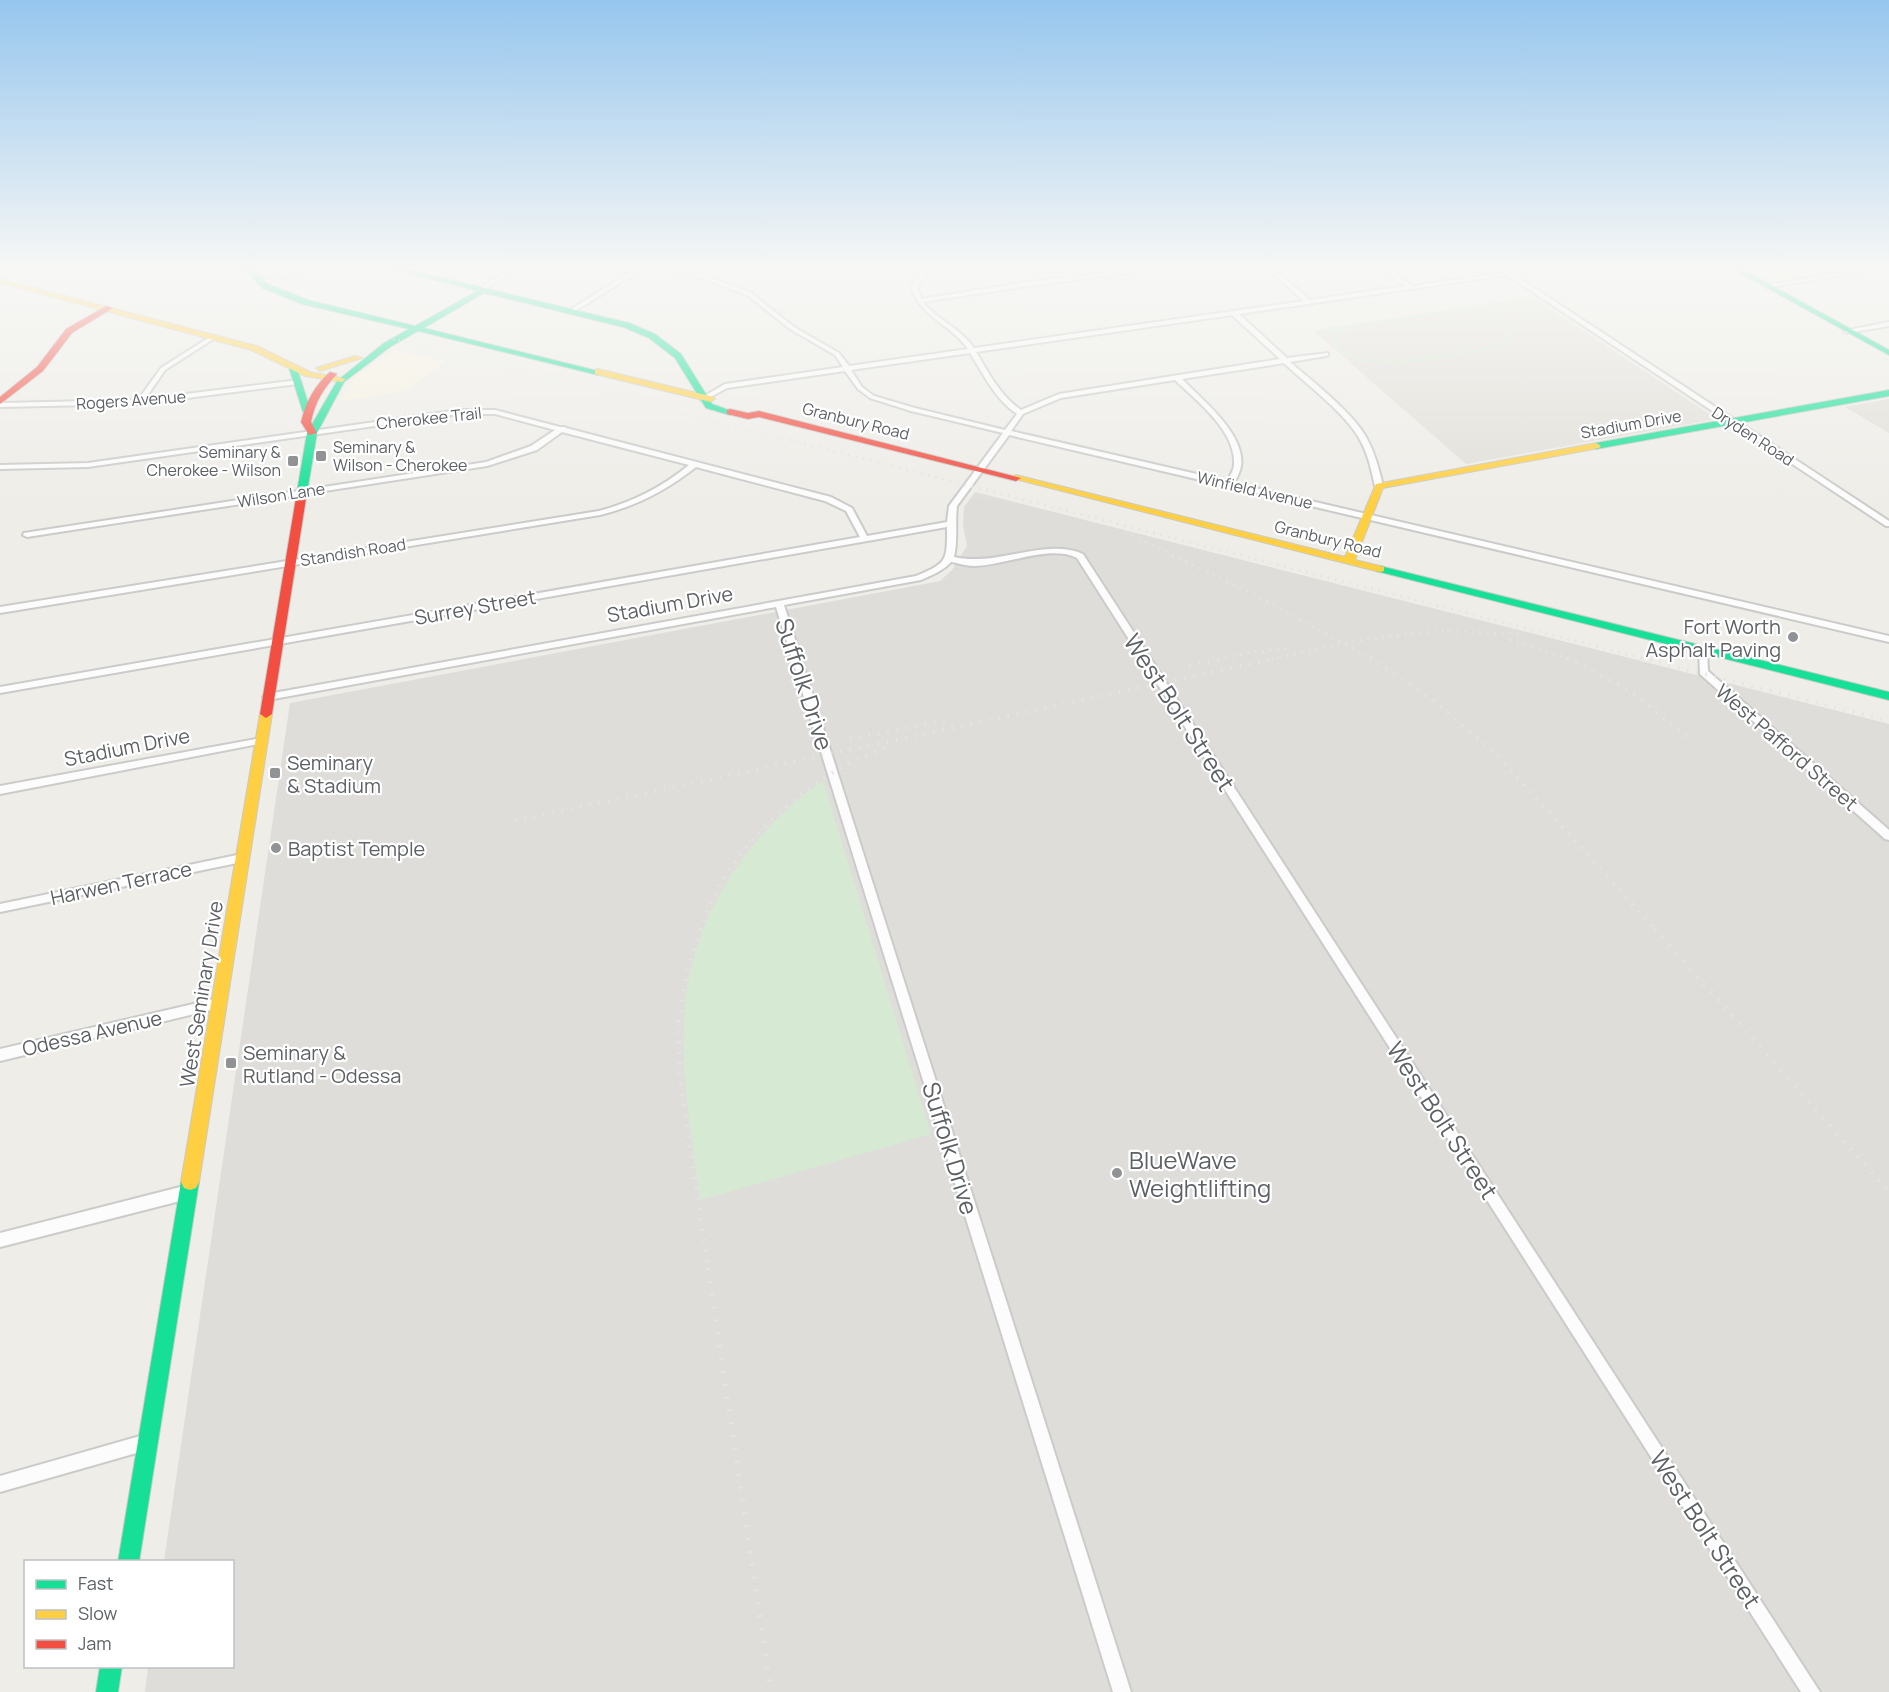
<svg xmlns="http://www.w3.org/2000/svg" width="1889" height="1692" viewBox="0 0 1889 1692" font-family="Manrope,sans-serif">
	<rect width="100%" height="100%" fill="#eeede8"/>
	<g fill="#f7f2e1">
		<polygon points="1741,267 1778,267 1796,277 1766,281"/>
		<polygon points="393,351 446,361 405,391 340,401 356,376"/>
	</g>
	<polygon fill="#dfddd9" points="975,492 1889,724 1889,1692 145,1692 148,1667 232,1666 232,1562 164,1561 290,703 940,581 952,570 967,546 963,525 964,507"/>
	<g fill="#e1dfd8">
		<polygon points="1533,297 1717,419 1466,464 1314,331"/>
		<polygon points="1889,399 1889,433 1845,407"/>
	</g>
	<g fill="#d6ead3" fill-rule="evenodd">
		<path d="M 1506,301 L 1509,303 L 1466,310 C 1482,313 1507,317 1513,335 L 1508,343 L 1495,348 C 1455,354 1360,382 1332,343 L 1332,337 L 1337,329 L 1324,331 L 1321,329 ZM 1448,313 C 1468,310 1492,314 1507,329 L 1508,337 L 1501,343 L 1492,346 C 1459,351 1352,380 1336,340 L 1339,332 L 1350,327 Z"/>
		<path d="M 823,781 L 931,1134 L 700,1200 C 692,1140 681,1079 684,1018 C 688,923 746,833 823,781 Z"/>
	</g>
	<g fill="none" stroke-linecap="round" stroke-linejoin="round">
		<defs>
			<g id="street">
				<polygon points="306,267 316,267 262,284 257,283"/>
				<polygon points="512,267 520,267 484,290 479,289"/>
				<polygon points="638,267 646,267 575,311 570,310"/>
				<path d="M 657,267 L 669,267 L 709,277 L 751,293 L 794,327 L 839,353 L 849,366 L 968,349 C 950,323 921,318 911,287 L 923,267 L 929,267 L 917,287 L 921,299 L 1021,283 L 1153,267 L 1173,267 L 1021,287 L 923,302 C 938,321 958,326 974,348 L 1304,301 L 1265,267 L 1272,267 L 1310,300 L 1405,286 L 1380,267 L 1387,267 L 1412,286 L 1502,273 L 1495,267 L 1502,267 L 1509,272 L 1539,267 L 1556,267 L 1513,274 L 1889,521 L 1889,526 L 1886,526 L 1507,275 L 1239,314 L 1287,358 L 1328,353 L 1328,355 L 1326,356 L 1290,362 C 1312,381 1353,413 1366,437 C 1375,453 1379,469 1383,486 L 1379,488 L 1375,486 C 1371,469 1368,453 1359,438 C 1345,413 1305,383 1284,363 L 1182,379 C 1201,399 1246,434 1241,466 C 1240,472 1237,478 1234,483 L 1889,636 L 1889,642 L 1009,435 L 957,506 C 955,523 958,541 954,557 C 996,567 1047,537 1083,554 L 1820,1692 L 1801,1692 L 1077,558 C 1049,544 1005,566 974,566 C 966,566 958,563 951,562 C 943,571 932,575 921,580 L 784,605 L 1131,1692 L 1113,1692 L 776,607 L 268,700 L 263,697 L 268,694 L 916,576 C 948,563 947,560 947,527 L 0,693 L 0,687 L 860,537 L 846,511 L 825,501 L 696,467 C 667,490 637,506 600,515 L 0,613 L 0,607 L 599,511 C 633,502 662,487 689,465 L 562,432 L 537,450 L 487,466 L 27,537 L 23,535 L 24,533 L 486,462 L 531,446 L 555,430 L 495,414 L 459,414 L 88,467 L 0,469 L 0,465 L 88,463 L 459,410 L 495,410 L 560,427 L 565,427 L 566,428 L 831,497 L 852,508 L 867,536 L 947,522 L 949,506 L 1003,433 L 911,411 L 870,398 L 858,389 L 845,371 L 727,388 L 705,400 L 701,400 L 701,398 L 725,384 L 843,367 L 835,355 L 790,329 L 747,295 L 705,279 ZM 1232,315 L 1280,359 L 1059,394 L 1021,410 C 1000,396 989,373 976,352 ZM 970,353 C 984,375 995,399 1017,414 L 1005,430 L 915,408 L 874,396 L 862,387 L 851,370 ZM 1175,380 C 1196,400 1236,431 1234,464 C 1234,470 1230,476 1227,481 L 1011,431 L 1023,414 L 1061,398 Z"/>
				<polygon points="1875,267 1889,268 1766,288 1763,286"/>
				<polygon points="1889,322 1889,326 1847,333 1844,331"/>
				<polygon points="213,335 216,337 215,338 165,370 145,399 298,380 301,382 298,384 140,404 0,407 0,403 138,400 161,368"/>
				<polygon points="1703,647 1707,650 1708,671 1889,830 1889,840 1885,839 1700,674 1699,650"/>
				<polygon points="261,738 264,739 266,741 264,743 0,794 0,786"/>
				<polygon points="242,854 246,855 247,858 246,861 242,862 0,912 0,904"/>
				<polygon points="219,998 223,999 225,1003 223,1007 219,1008 0,1061 0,1049"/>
				<polygon points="188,1185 193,1187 195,1192 193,1197 188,1199 0,1247 0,1233"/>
				<polygon points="147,1434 152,1437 155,1442 152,1447 147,1450 0,1492 0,1476"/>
			</g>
			<g id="fast">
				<polygon points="243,267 251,267 268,284 308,300 415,326 477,291 385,267 398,267 629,323 655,334 681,354 712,404 734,412 730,415 706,408 675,358 649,338 623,327 484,293 424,328 602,372 598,375 418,331 390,347 344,382 317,433 306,498 298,500 296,498 307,433 337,381 384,343 409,329 302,304 262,288"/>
				<polygon points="1729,267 1738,267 1889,350 1889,355"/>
				<polygon points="293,365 297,368 311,412 310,414 303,412 289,368"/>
				<polygon points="1889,390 1889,396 1596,449 1591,446 1596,443"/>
				<polygon points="1380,566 1889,692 1889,700 1376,571 1376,567"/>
				<polygon points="190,1174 196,1176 199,1182 139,1562 118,1562 181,1182 184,1176"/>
				<polygon points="100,1666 122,1666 118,1692 96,1692"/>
			</g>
			<g id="slow">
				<polygon points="0,279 257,346 310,372 346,379 342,382 305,376 251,350 0,283"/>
				<polygon points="355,356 362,358 320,371 316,368"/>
				<polygon points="598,369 714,397 715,399 711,402 595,374 595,370"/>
				<polygon points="1596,443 1601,446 1599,448 1383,488 1355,560 1384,567 1384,571 1380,572 1011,478 1016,475 1345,557 1376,484"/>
				<polygon points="266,710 272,714 199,1182 196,1188 190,1190 184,1188 181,1182 260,714"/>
			</g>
			<g id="jam">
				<polygon points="106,306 113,308 72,333 43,371 0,404 0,397 37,367 66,329"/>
				<path d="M 330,372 L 337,374 C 323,389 315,402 311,422 L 317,433 L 309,435 L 301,422 C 306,402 314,386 330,372 Z"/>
				<polygon points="730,409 748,413 759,411 1021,478 1016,481 759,417 748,419 727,414 727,410"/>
				<polygon points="301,495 306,498 272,714 266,718 260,714 296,498"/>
			</g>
		</defs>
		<use href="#street" stroke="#cbcbca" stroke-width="4"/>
		<use href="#fast" stroke="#c9cac8" stroke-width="2"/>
		<use href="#slow" stroke="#c9cac8" stroke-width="2"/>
		<use href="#jam" stroke="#c9cac8" stroke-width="2"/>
		<use href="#street" fill="#fcfcfc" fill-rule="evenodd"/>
		<use href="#fast" fill="#16e098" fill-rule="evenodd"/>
		<use href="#slow" fill="#ffcf43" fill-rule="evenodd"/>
		<use href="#jam" fill="#f24e42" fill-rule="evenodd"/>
		<polyline stroke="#e4e4e3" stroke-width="2" stroke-dasharray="1 4.5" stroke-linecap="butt" points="111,267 796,442"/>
		<g stroke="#e4e4e3" stroke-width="3" stroke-dasharray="1.5 6" stroke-linecap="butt">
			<polyline points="790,440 1646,659"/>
			<polyline points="1125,532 1257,596 1372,659"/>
			<polyline points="1510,640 1571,659"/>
			<polyline points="1218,659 1252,652 1289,649"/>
			<polyline points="1272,659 1366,639 1441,631 1524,634"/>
		</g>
		<g stroke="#e4e4e3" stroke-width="4" stroke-dasharray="1.5 8" stroke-linecap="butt">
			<polyline points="1370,658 1434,701 1496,754 1656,930"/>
			<polyline points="1567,658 1629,690 1690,739"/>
			<polyline points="1641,658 1889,721"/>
			<polyline points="1189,665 1225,658"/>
			<polyline points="850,739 953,719"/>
			<polyline points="515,821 1279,658"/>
			<path d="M 700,930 C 721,864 777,807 835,771 C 850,761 869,755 885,747"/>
		</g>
		<g stroke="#e4e4e3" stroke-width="4.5" stroke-dasharray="1.5 9" stroke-linecap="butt">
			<polyline points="701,929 687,972 679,1023 680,1077 708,1269"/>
			<polyline points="1655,929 1889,1192"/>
		</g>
		<polyline stroke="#e4e4e3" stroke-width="5" stroke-dasharray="2 11" stroke-linecap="butt" points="708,1268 771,1692"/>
	</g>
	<linearGradient id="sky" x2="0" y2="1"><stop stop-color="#96c6ee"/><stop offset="0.53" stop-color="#f7f7f5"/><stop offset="1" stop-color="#f7f7f5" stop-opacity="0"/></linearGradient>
	<rect width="1889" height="504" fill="url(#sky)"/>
	<g fill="#909294" stroke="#fff" stroke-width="2">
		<rect x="315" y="450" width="12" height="12" rx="3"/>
		<rect x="287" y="455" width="12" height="12" rx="3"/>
		<circle cx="1793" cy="637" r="6"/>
		<rect x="269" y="767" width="12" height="12" rx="3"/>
		<circle cx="276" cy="848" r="6"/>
		<rect x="225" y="1057" width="12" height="12" rx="3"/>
		<circle cx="1117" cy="1173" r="6"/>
	</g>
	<g text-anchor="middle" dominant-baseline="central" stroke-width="4.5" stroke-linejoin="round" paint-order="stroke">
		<g font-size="16" fill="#5d6166" stroke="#fff">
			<text transform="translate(131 400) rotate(-4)">Rogers Avenue</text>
			<text transform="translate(429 418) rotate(-6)">Cherokee Trail</text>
			<text transform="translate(856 421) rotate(14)">Granbury Road</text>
			<text transform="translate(1631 424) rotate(-10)">Stadium Drive</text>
			<text transform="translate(1753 436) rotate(33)">Dryden Road</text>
			<text transform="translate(1255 490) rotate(13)">Winfield Avenue</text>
			<text transform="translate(281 495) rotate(-9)">Wilson Lane</text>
			<text transform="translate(1328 539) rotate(14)">Granbury Road</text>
			<text transform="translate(353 552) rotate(-9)">Standish Road</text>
		</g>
		<g font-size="16" fill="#5d6166" stroke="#fff" text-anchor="start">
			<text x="333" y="447">Seminary &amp;<tspan x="333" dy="18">Wilson - Cherokee</tspan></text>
			<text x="281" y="452" text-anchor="end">Seminary &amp;<tspan x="281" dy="18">Cherokee - Wilson</tspan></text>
		</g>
		<g font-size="20" fill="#5d6166" stroke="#fff">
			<text transform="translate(670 604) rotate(-10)">Stadium Drive</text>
			<text transform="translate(475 607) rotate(-10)">Surrey Street</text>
			<text transform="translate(127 747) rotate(-11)">Stadium Drive</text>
			<text transform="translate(1787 747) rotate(41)">West Pafford Street</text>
			<text transform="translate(121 883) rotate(-12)">Harwen Terrace</text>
			<text transform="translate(201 994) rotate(-81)">West Seminary Drive</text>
			<text transform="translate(92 1033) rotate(-13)">Odessa Avenue</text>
		</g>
		<g font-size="20" fill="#5d6166" stroke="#fff" text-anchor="start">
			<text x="1781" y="626" text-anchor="end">Fort Worth<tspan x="1781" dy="23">Asphalt Paving</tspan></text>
			<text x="287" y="762">Seminary<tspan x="287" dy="23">&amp; Stadium</tspan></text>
			<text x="288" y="848">Baptist Temple</text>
			<text x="243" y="1052">Seminary &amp;<tspan x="243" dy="23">Rutland - Odessa</tspan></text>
		</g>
		<g font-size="24" fill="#5d6166" stroke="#fff">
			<text transform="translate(805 684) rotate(72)">Suffolk Drive</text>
			<text transform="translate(1180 712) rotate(57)">West Bolt Street</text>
			<text transform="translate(1443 1120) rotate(57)">West Bolt Street</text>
			<text transform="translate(951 1148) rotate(73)">Suffolk Drive</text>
			<text transform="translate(1706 1529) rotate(57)">West Bolt Street</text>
		</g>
		<g font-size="24" fill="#5d6166" stroke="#fff" text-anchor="start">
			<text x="1129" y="1159">BlueWave<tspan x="1129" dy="28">Weightlifting</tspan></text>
		</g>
	</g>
	<rect x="24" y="1560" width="210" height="108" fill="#ffffff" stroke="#bec0c2" stroke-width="1.5"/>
	<rect x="36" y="1580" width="30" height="9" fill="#16e098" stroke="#bec0c2" stroke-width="1.5"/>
	<text x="78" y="1590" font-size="18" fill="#5d6166">Fast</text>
	<rect x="36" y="1610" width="30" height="9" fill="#ffcf43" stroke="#bec0c2" stroke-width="1.5"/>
	<text x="78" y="1620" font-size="18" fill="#5d6166">Slow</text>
	<rect x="36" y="1640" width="30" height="9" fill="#f24e42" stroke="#bec0c2" stroke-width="1.5"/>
	<text x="78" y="1650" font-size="18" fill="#5d6166">Jam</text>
</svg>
